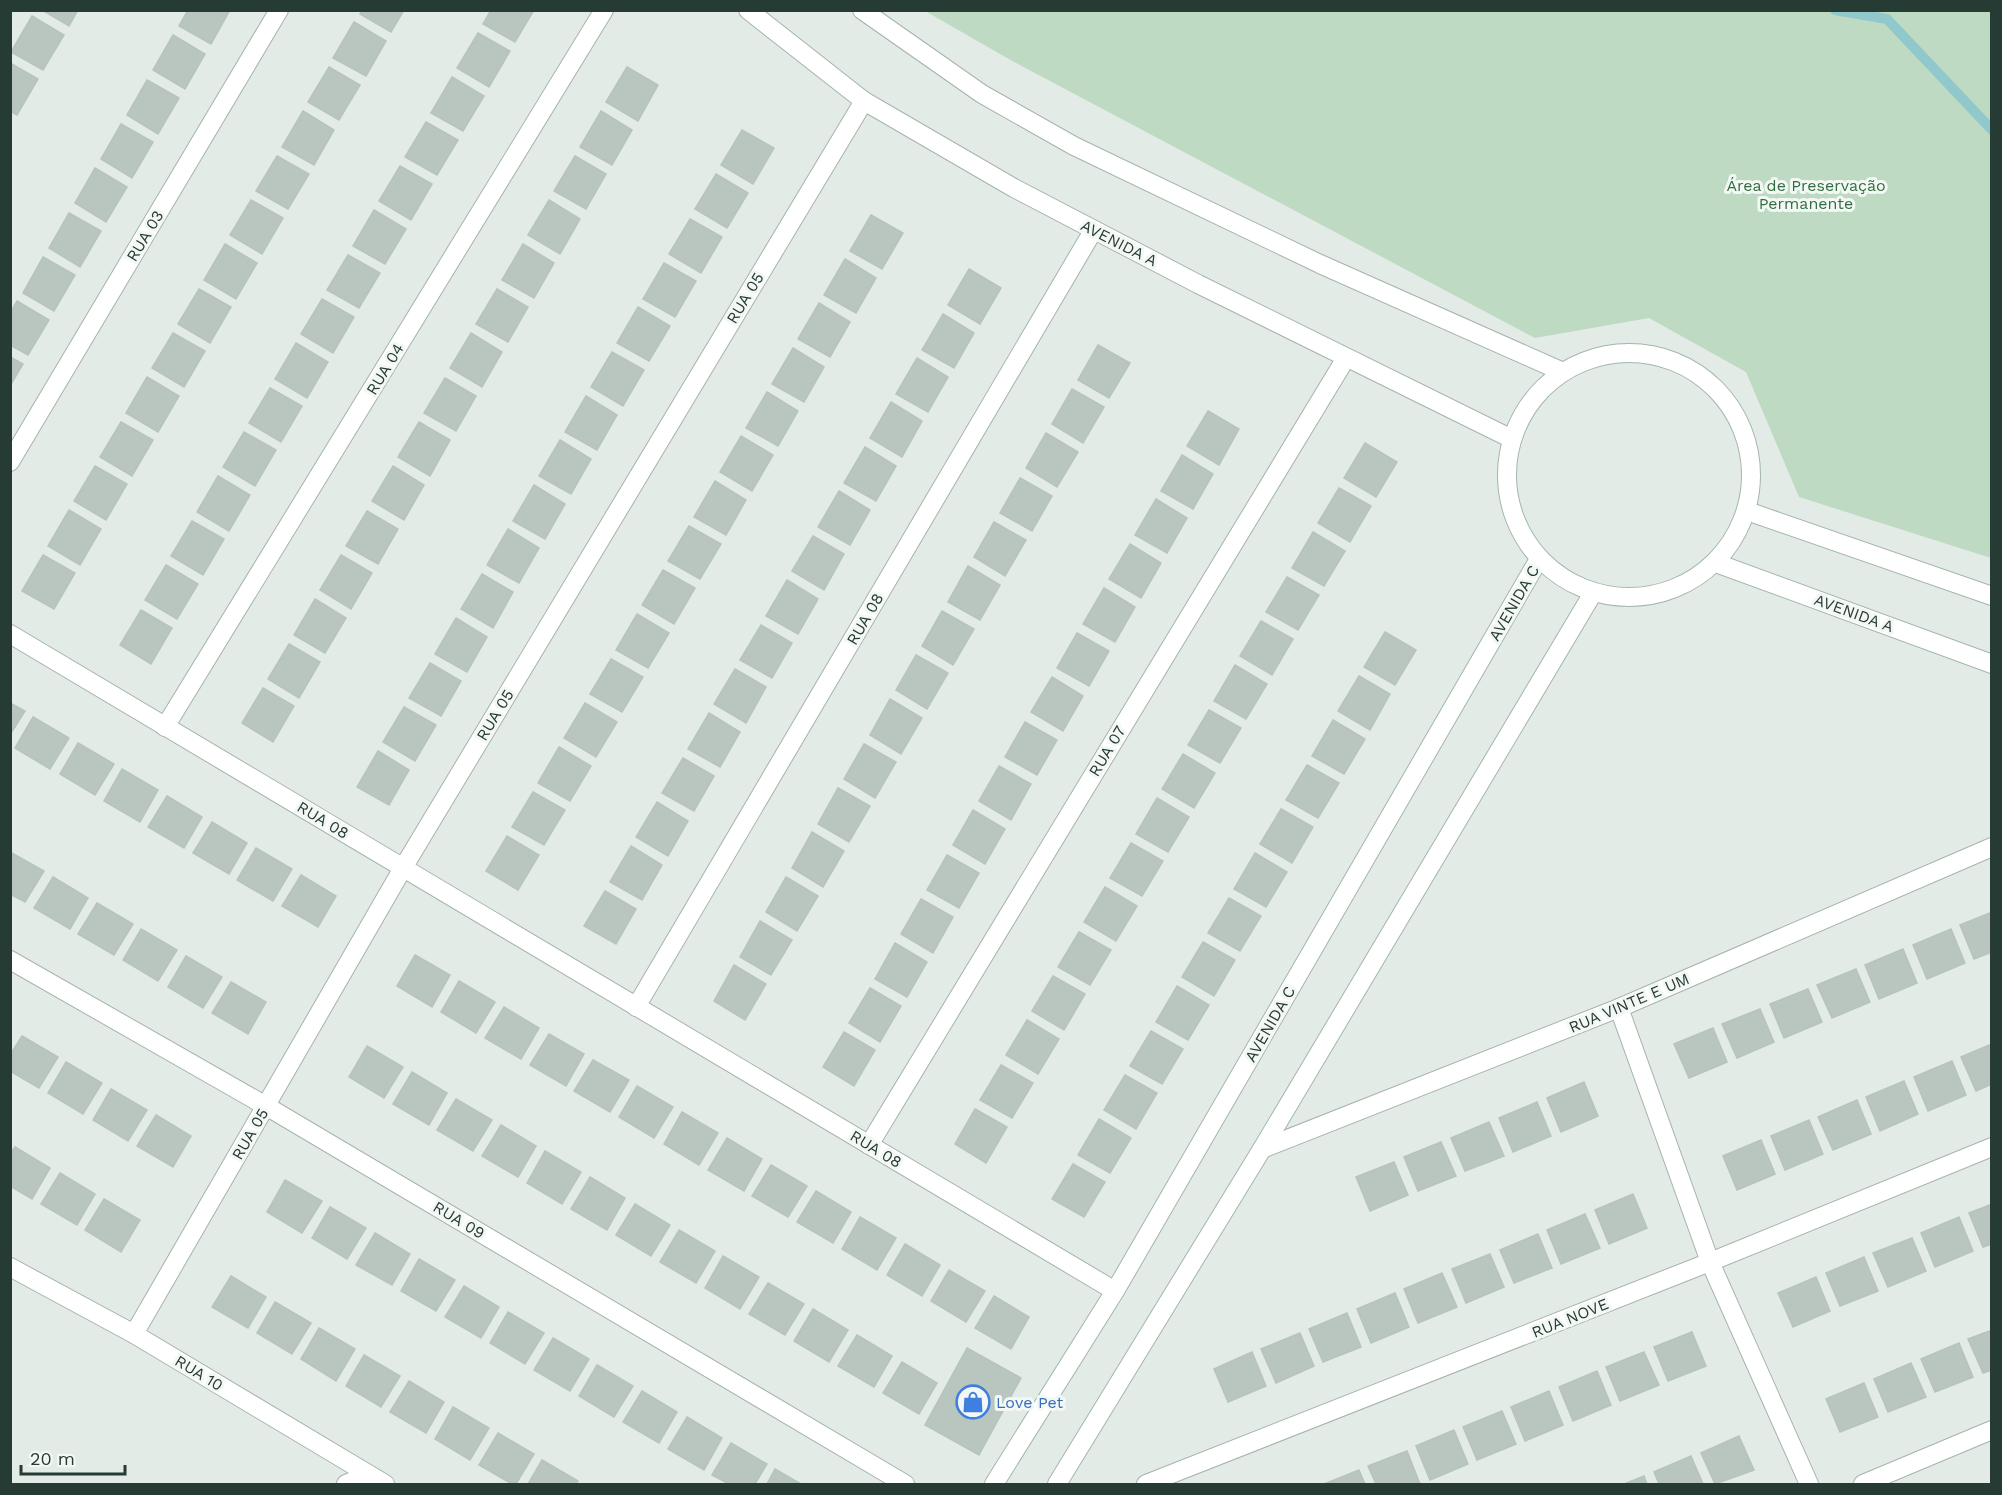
<svg xmlns="http://www.w3.org/2000/svg" width="2002" height="1495" viewBox="0 0 2002 1495" font-family="'Work Sans',sans-serif">
	<rect width="100%" height="100%" fill="#e3ebe7"/>
	<polygon fill="#bedac3" points="925,11 1991,11 1991,558 1799,497 1746,372 1649,318 1535,338 1014,62"/>
	<g fill="none" stroke-linecap="round" stroke-linejoin="round">
		<polyline stroke="#91c8cb" stroke-width="10" points="1835,10 1887,19 1992,130"/>
	</g>
	<g fill="#b9c6c0" stroke="#b6c4bd" stroke-width="1.5">
		<polygon points="42,10 78,10 69,26"/>
		<polygon points="188,10 230,10 211,44 179,26"/>
		<polygon points="362,10 404,10 391,32 360,14"/>
		<polygon points="491,10 534,10 515,42 483,24"/>
		<polygon points="32,16 64,35 43,70 11,52"/>
		<polygon points="354,22 386,41 366,76 333,58"/>
		<polygon points="478,33 510,51 489,87 457,68"/>
		<polygon points="173,35 205,54 185,89 153,70"/>
		<polygon points="10,63 38,79 17,115 10,111"/>
		<polygon points="329,67 360,85 339,120 308,102"/>
		<polygon points="627,67 658,85 638,121 606,102"/>
		<polygon points="452,77 484,96 463,131 431,113"/>
		<polygon points="147,80 179,98 158,134 127,115"/>
		<polygon points="303,111 334,130 314,165 282,147"/>
		<polygon points="601,111 632,130 612,165 580,147"/>
		<polygon points="426,122 458,140 437,175 405,157"/>
		<polygon points="121,124 153,142 132,178 101,159"/>
		<polygon points="742,130 774,148 753,184 721,165"/>
		<polygon points="277,156 309,174 288,209 256,191"/>
		<polygon points="575,156 606,174 586,209 554,191"/>
		<polygon points="400,166 432,184 411,220 379,201"/>
		<polygon points="95,168 127,187 106,222 75,203"/>
		<polygon points="716,174 748,193 727,228 695,209"/>
		<polygon points="251,200 283,218 262,254 230,235"/>
		<polygon points="549,200 580,219 560,254 528,235"/>
		<polygon points="374,210 406,229 385,264 353,246"/>
		<polygon points="69,213 101,231 80,267 49,248"/>
		<polygon points="871,215 903,233 882,269 850,251"/>
		<polygon points="690,219 722,237 701,273 669,254"/>
		<polygon points="225,244 257,263 236,299 204,280"/>
		<polygon points="523,244 554,263 534,298 502,280"/>
		<polygon points="348,255 380,273 359,308 327,290"/>
		<polygon points="43,257 75,275 54,311 23,293"/>
		<polygon points="845,259 876,278 856,313 824,295"/>
		<polygon points="664,263 696,281 675,317 643,299"/>
		<polygon points="969,269 1001,288 980,324 948,305"/>
		<polygon points="199,289 231,307 210,343 178,324"/>
		<polygon points="497,289 528,307 508,342 476,324"/>
		<polygon points="322,299 354,317 333,353 301,334"/>
		<polygon points="17,301 49,320 28,355 10,345 10,313"/>
		<polygon points="819,303 850,322 830,357 798,339"/>
		<polygon points="638,307 670,326 649,361 617,343"/>
		<polygon points="943,314 974,333 954,368 922,350"/>
		<polygon points="173,333 205,351 184,387 152,368"/>
		<polygon points="471,333 502,352 482,387 450,368"/>
		<polygon points="296,343 328,362 307,398 275,379"/>
		<polygon points="1098,345 1130,363 1109,398 1078,380"/>
		<polygon points="793,348 824,367 804,402 772,384"/>
		<polygon points="612,352 644,370 623,406 591,387"/>
		<polygon points="10,357 23,364 10,386"/>
		<polygon points="917,358 948,377 928,412 896,394"/>
		<polygon points="147,377 179,396 158,432 126,413"/>
		<polygon points="445,378 476,396 456,431 424,413"/>
		<polygon points="270,388 302,406 281,442 249,423"/>
		<polygon points="1072,389 1104,407 1083,443 1052,424"/>
		<polygon points="767,392 798,411 778,446 746,428"/>
		<polygon points="586,396 617,415 597,450 565,432"/>
		<polygon points="891,402 922,421 902,457 870,438"/>
		<polygon points="1208,411 1239,429 1219,465 1187,446"/>
		<polygon points="121,422 153,440 132,476 100,457"/>
		<polygon points="419,422 450,440 430,476 398,457"/>
		<polygon points="244,432 276,450 255,486 223,467"/>
		<polygon points="1046,433 1078,452 1057,487 1026,468"/>
		<polygon points="741,436 773,455 752,491 720,472"/>
		<polygon points="560,440 591,459 571,494 539,476"/>
		<polygon points="1365,443 1397,462 1376,497 1344,478"/>
		<polygon points="865,447 896,466 876,501 844,483"/>
		<polygon points="1182,455 1213,474 1193,509 1161,491"/>
		<polygon points="95,466 127,484 106,520 74,501"/>
		<polygon points="393,466 424,485 404,520 372,501"/>
		<polygon points="218,476 250,495 229,531 197,512"/>
		<polygon points="1020,478 1052,496 1032,531 1000,513"/>
		<polygon points="715,481 746,500 726,535 694,517"/>
		<polygon points="534,485 565,504 545,539 513,521"/>
		<polygon points="1339,488 1371,506 1350,542 1318,523"/>
		<polygon points="839,491 870,510 850,545 818,527"/>
		<polygon points="1156,499 1187,518 1167,553 1135,535"/>
		<polygon points="69,510 101,529 80,565 48,546"/>
		<polygon points="367,511 398,529 378,564 346,546"/>
		<polygon points="192,521 224,539 203,575 171,556"/>
		<polygon points="994,522 1026,540 1005,576 974,557"/>
		<polygon points="689,526 721,544 700,579 668,561"/>
		<polygon points="508,529 539,548 519,583 487,565"/>
		<polygon points="1313,532 1345,551 1324,586 1292,568"/>
		<polygon points="813,536 844,554 824,590 792,571"/>
		<polygon points="1130,544 1161,563 1141,598 1109,579"/>
		<polygon points="43,555 75,573 54,609 22,591"/>
		<polygon points="341,555 372,573 351,609 320,590"/>
		<polygon points="166,565 198,584 177,619 145,600"/>
		<polygon points="968,566 1000,585 980,620 948,602"/>
		<polygon points="663,570 695,588 674,624 642,605"/>
		<polygon points="482,574 513,592 493,628 461,609"/>
		<polygon points="1287,577 1319,595 1298,630 1266,612"/>
		<polygon points="787,580 818,599 798,634 766,616"/>
		<polygon points="1104,588 1135,607 1115,642 1083,624"/>
		<polygon points="315,599 346,618 325,653 294,635"/>
		<polygon points="141,610 172,628 151,664 120,645"/>
		<polygon points="942,611 974,629 953,665 922,646"/>
		<polygon points="637,614 669,633 648,668 616,650"/>
		<polygon points="456,618 487,637 467,672 435,654"/>
		<polygon points="1261,621 1293,639 1272,675 1240,656"/>
		<polygon points="761,625 792,643 772,678 740,660"/>
		<polygon points="1385,632 1416,650 1395,685 1364,667"/>
		<polygon points="1077,633 1109,651 1089,686 1057,668"/>
		<polygon points="289,644 320,662 299,698 268,679"/>
		<polygon points="916,655 948,673 927,709 896,690"/>
		<polygon points="611,659 643,677 622,712 590,694"/>
		<polygon points="430,663 461,681 441,716 409,698"/>
		<polygon points="1235,665 1267,684 1246,719 1214,701"/>
		<polygon points="735,669 766,687 746,723 714,704"/>
		<polygon points="1359,676 1390,694 1370,730 1338,711"/>
		<polygon points="1052,677 1083,696 1063,731 1031,712"/>
		<polygon points="263,688 294,706 273,742 242,723"/>
		<polygon points="890,699 922,718 901,754 870,735"/>
		<polygon points="10,703 25,711 10,735"/>
		<polygon points="585,703 617,722 596,757 564,738"/>
		<polygon points="404,707 436,725 415,761 383,742"/>
		<polygon points="1209,710 1241,728 1220,763 1188,745"/>
		<polygon points="709,713 740,732 720,767 688,749"/>
		<polygon points="33,717 69,738 50,769 15,748"/>
		<polygon points="1333,720 1365,739 1344,774 1312,756"/>
		<polygon points="1025,722 1057,740 1037,775 1005,757"/>
		<polygon points="78,743 114,764 95,795 60,774"/>
		<polygon points="864,744 896,762 875,798 844,779"/>
		<polygon points="559,747 591,766 570,801 538,783"/>
		<polygon points="378,751 409,770 389,805 357,787"/>
		<polygon points="1183,754 1215,773 1194,808 1162,789"/>
		<polygon points="683,758 714,776 694,811 662,793"/>
		<polygon points="1307,765 1339,783 1318,818 1286,800"/>
		<polygon points="999,766 1031,784 1011,820 979,801"/>
		<polygon points="122,769 158,790 140,822 104,801"/>
		<polygon points="838,788 870,806 849,842 818,824"/>
		<polygon points="533,792 565,810 544,845 512,827"/>
		<polygon points="167,796 202,817 184,848 148,827"/>
		<polygon points="1157,798 1189,817 1168,852 1136,834"/>
		<polygon points="657,802 688,821 668,856 636,837"/>
		<polygon points="1281,809 1313,827 1292,863 1260,844"/>
		<polygon points="973,810 1005,829 985,864 953,845"/>
		<polygon points="212,822 247,843 229,874 193,853"/>
		<polygon points="812,832 844,851 823,887 792,868"/>
		<polygon points="507,836 539,855 518,890 486,871"/>
		<polygon points="1131,843 1163,861 1142,896 1110,878"/>
		<polygon points="631,846 662,865 642,900 610,882"/>
		<polygon points="256,848 292,869 273,901 237,880"/>
		<polygon points="10,852 44,871 25,902 10,894"/>
		<polygon points="1255,853 1287,872 1266,907 1234,889"/>
		<polygon points="947,855 979,873 959,908 927,890"/>
		<polygon points="301,875 336,896 318,927 282,906"/>
		<polygon points="53,877 88,898 70,929 34,908"/>
		<polygon points="786,877 818,896 797,931 766,912"/>
		<polygon points="1105,887 1137,906 1116,941 1084,922"/>
		<polygon points="605,891 636,909 616,944 584,926"/>
		<polygon points="1229,898 1261,916 1240,951 1208,933"/>
		<polygon points="921,899 953,917 933,953 901,934"/>
		<polygon points="97,903 133,924 114,955 78,934"/>
		<polygon points="1992,912 1992,952 1974,959 1960,925"/>
		<polygon points="760,921 792,940 771,975 740,957"/>
		<polygon points="141,929 177,950 158,981 123,960"/>
		<polygon points="1951,929 1965,963 1927,979 1913,945"/>
		<polygon points="1079,932 1111,950 1090,985 1058,967"/>
		<polygon points="1203,942 1235,960 1214,996 1182,977"/>
		<polygon points="895,943 927,962 907,997 875,979"/>
		<polygon points="1903,949 1917,983 1879,999 1865,965"/>
		<polygon points="415,955 450,975 432,1007 397,986"/>
		<polygon points="186,956 222,977 203,1008 168,987"/>
		<polygon points="734,965 766,984 745,1020 714,1001"/>
		<polygon points="1856,969 1870,1002 1832,1018 1817,985"/>
		<polygon points="1053,976 1085,994 1064,1030 1032,1011"/>
		<polygon points="459,981 495,1002 476,1033 441,1012"/>
		<polygon points="231,982 266,1002 248,1034 212,1013"/>
		<polygon points="1177,986 1209,1005 1188,1040 1156,1022"/>
		<polygon points="870,988 901,1006 880,1042 849,1023"/>
		<polygon points="1808,989 1822,1022 1784,1038 1770,1004"/>
		<polygon points="504,1007 539,1028 521,1059 485,1038"/>
		<polygon points="1760,1009 1774,1042 1737,1058 1722,1024"/>
		<polygon points="1027,1020 1059,1039 1038,1074 1006,1055"/>
		<polygon points="1713,1028 1727,1062 1689,1078 1674,1044"/>
		<polygon points="1151,1031 1183,1049 1162,1084 1130,1066"/>
		<polygon points="844,1032 875,1050 854,1086 823,1067"/>
		<polygon points="549,1034 584,1054 566,1086 530,1065"/>
		<polygon points="22,1036 58,1057 39,1088 10,1071 10,1055"/>
		<polygon points="1992,1044 1992,1084 1976,1091 1961,1057"/>
		<polygon points="367,1046 403,1067 384,1098 349,1077"/>
		<polygon points="593,1060 629,1080 610,1112 574,1091"/>
		<polygon points="1952,1061 1966,1095 1928,1111 1914,1077"/>
		<polygon points="66,1062 102,1083 83,1114 48,1093"/>
		<polygon points="1001,1065 1033,1083 1012,1118 980,1100"/>
		<polygon points="412,1072 447,1093 429,1125 393,1104"/>
		<polygon points="1125,1075 1157,1093 1136,1129 1104,1110"/>
		<polygon points="1904,1081 1918,1114 1880,1131 1866,1097"/>
		<polygon points="1584,1082 1598,1116 1561,1132 1547,1098"/>
		<polygon points="637,1086 673,1107 654,1138 619,1117"/>
		<polygon points="111,1089 147,1110 128,1141 93,1120"/>
		<polygon points="456,1099 492,1120 473,1151 437,1130"/>
		<polygon points="1857,1100 1871,1134 1833,1150 1818,1117"/>
		<polygon points="1537,1102 1551,1136 1513,1152 1499,1118"/>
		<polygon points="975,1109 1007,1127 986,1163 955,1144"/>
		<polygon points="682,1112 718,1133 699,1165 664,1144"/>
		<polygon points="156,1115 191,1136 173,1167 137,1146"/>
		<polygon points="1099,1119 1131,1138 1110,1173 1078,1155"/>
		<polygon points="1809,1120 1823,1154 1785,1170 1771,1136"/>
		<polygon points="1489,1122 1504,1156 1465,1171 1451,1138"/>
		<polygon points="501,1125 536,1146 518,1177 482,1156"/>
		<polygon points="727,1138 762,1159 744,1191 708,1170"/>
		<polygon points="1761,1140 1775,1174 1737,1190 1723,1156"/>
		<polygon points="1441,1142 1456,1176 1418,1191 1404,1157"/>
		<polygon points="15,1147 50,1168 32,1199 10,1186 10,1154"/>
		<polygon points="545,1151 581,1172 562,1204 527,1183"/>
		<polygon points="1394,1162 1408,1195 1370,1211 1356,1177"/>
		<polygon points="1073,1164 1105,1182 1084,1217 1052,1199"/>
		<polygon points="771,1165 807,1186 788,1217 752,1196"/>
		<polygon points="60,1173 95,1194 77,1225 41,1204"/>
		<polygon points="590,1177 625,1198 607,1230 571,1209"/>
		<polygon points="285,1180 322,1201 302,1233 267,1212"/>
		<polygon points="816,1191 851,1212 833,1243 797,1222"/>
		<polygon points="1633,1194 1647,1228 1609,1244 1595,1210"/>
		<polygon points="104,1199 140,1220 121,1252 85,1230"/>
		<polygon points="635,1204 670,1225 651,1256 616,1235"/>
		<polygon points="1992,1204 1992,1244 1983,1247 1969,1213"/>
		<polygon points="330,1207 366,1228 347,1259 312,1238"/>
		<polygon points="1585,1214 1600,1248 1561,1264 1547,1230"/>
		<polygon points="860,1217 896,1238 877,1270 842,1249"/>
		<polygon points="1959,1217 1973,1251 1935,1267 1921,1233"/>
		<polygon points="679,1230 715,1251 696,1283 660,1262"/>
		<polygon points="375,1233 410,1254 392,1285 356,1265"/>
		<polygon points="1538,1234 1552,1268 1514,1283 1500,1250"/>
		<polygon points="1912,1238 1926,1271 1888,1287 1873,1253"/>
		<polygon points="905,1244 940,1265 922,1296 887,1275"/>
		<polygon points="1490,1254 1504,1287 1466,1303 1452,1269"/>
		<polygon points="723,1256 759,1277 740,1309 705,1288"/>
		<polygon points="1864,1257 1878,1291 1840,1306 1826,1273"/>
		<polygon points="419,1259 455,1280 436,1311 401,1291"/>
		<polygon points="949,1270 985,1291 966,1322 931,1301"/>
		<polygon points="1442,1273 1457,1307 1418,1323 1404,1289"/>
		<polygon points="231,1276 266,1297 248,1328 212,1307"/>
		<polygon points="1816,1277 1830,1311 1793,1327 1778,1293"/>
		<polygon points="768,1283 804,1304 785,1335 749,1314"/>
		<polygon points="464,1286 499,1307 481,1338 445,1317"/>
		<polygon points="1395,1293 1409,1327 1371,1343 1357,1309"/>
		<polygon points="994,1296 1029,1317 1011,1349 975,1328"/>
		<polygon points="275,1302 311,1323 292,1354 257,1333"/>
		<polygon points="813,1309 848,1330 829,1362 794,1341"/>
		<polygon points="508,1312 544,1333 525,1364 490,1343"/>
		<polygon points="1347,1313 1361,1347 1323,1362 1309,1329"/>
		<polygon points="319,1328 355,1349 336,1381 301,1359"/>
		<polygon points="1992,1330 1992,1370 1983,1373 1968,1339"/>
		<polygon points="1692,1332 1706,1366 1668,1381 1654,1347"/>
		<polygon points="1300,1333 1314,1366 1276,1383 1261,1349"/>
		<polygon points="857,1335 892,1356 874,1387 838,1366"/>
		<polygon points="553,1338 589,1359 570,1391 534,1370"/>
		<polygon points="1959,1343 1973,1377 1935,1392 1921,1359"/>
		<polygon points="967,1348 1021,1378 979,1455 925,1425"/>
		<polygon points="1252,1352 1266,1386 1228,1402 1214,1369"/>
		<polygon points="1644,1352 1659,1385 1620,1401 1606,1367"/>
		<polygon points="364,1355 400,1376 381,1407 346,1386"/>
		<polygon points="902,1362 937,1383 919,1414 883,1393"/>
		<polygon points="1911,1363 1926,1397 1888,1412 1874,1379"/>
		<polygon points="597,1365 633,1386 614,1417 579,1396"/>
		<polygon points="1597,1371 1611,1405 1573,1421 1559,1387"/>
		<polygon points="409,1381 444,1402 426,1433 390,1412"/>
		<polygon points="1864,1383 1878,1417 1840,1432 1826,1399"/>
		<polygon points="642,1391 677,1412 659,1443 623,1422"/>
		<polygon points="1549,1391 1563,1425 1525,1441 1511,1407"/>
		<polygon points="453,1407 489,1428 470,1460 435,1439"/>
		<polygon points="1502,1411 1516,1444 1477,1460 1463,1427"/>
		<polygon points="687,1417 722,1438 704,1470 668,1449"/>
		<polygon points="1454,1430 1468,1464 1430,1480 1416,1446"/>
		<polygon points="498,1433 534,1454 516,1484 512,1484 479,1465"/>
		<polygon points="1739,1436 1754,1470 1715,1484 1701,1453"/>
		<polygon points="731,1443 767,1464 755,1484 729,1484 712,1475"/>
		<polygon points="1407,1451 1420,1484 1376,1484 1368,1466"/>
		<polygon points="1691,1456 1703,1484 1659,1484 1654,1472"/>
		<polygon points="542,1460 578,1481 576,1484 528,1484"/>
		<polygon points="775,1469 801,1484 767,1484"/>
		<polygon points="1359,1470 1365,1484 1324,1484"/>
		<polygon points="1644,1476 1647,1484 1624,1484"/>
	</g>
	<g fill="none" stroke-linecap="round" stroke-linejoin="round">
		<defs>
			<g id="street">
				<polyline points="748,10 864,101 1014,188 1198,284 1512,439"/>
				<polyline points="862,10 982,94 1074,146 1320,264 1563,372"/>
				<polyline points="10,462 279,10"/>
				<polyline points="10,634 1115,1291"/>
				<polyline points="165,727 604,10"/>
				<polyline points="10,960 266,1106 905,1484"/>
				<polyline points="636,1007 1093,231"/>
				<polyline points="1619,1008 1710,1262 1809,1484"/>
				<polyline points="869,1145 1346,358"/>
				<polyline points="1262,1149 1619,1008 1992,847"/>
				<polyline points="10,1267 134,1334 385,1484"/>
				<polyline points="134,1334 403,868 864,101"/>
				<polyline points="346,1484 367,1475"/>
				<polyline points="1146,1484 1710,1262 1992,1147"/>
				<polyline points="1863,1484 1992,1430"/>
			</g>
			<g id="secondary">
				<circle cx="1629" cy="475" r="122"/>
				<polyline points="1747,511 1992,596"/>
				<polyline points="1716,563 1992,664"/>
				<polyline points="994,1484 1115,1291 1539,559"/>
				<polyline points="1057,1484 1262,1149 1593,593"/>
			</g>
		</defs>
		<use href="#street" stroke="#a6b3ad" stroke-width="20"/>
		<use href="#secondary" stroke="#a3b6ad" stroke-width="20"/>
		<use href="#street" stroke="#fff" stroke-width="18"/>
		<use href="#secondary" stroke="#fff" stroke-width="18"/>
	</g>
	<defs>
		<symbol id="shop-ring" viewBox="-11 -11 22 22"><circle r="9.5" fill="#f3f8f5" stroke="#3f7fe0" stroke-width="1.5"/><path d="M-5-2.5h2.3a2.7 3.5 0 0 1 5.4 0H5L5.5 6h-11ZM-1.5-2.5h3a1.5 2.3 0 0 0-3 0Z" fill="#3f7fe0"/></symbol>
	</defs>
	<g fill-rule="evenodd">
		<use href="#shop-ring" x="954" y="1383" width="38" height="38"/>
	</g>
	<g text-anchor="middle" dominant-baseline="central" stroke-width="6" stroke-linejoin="round" paint-order="stroke">
		<g font-size="16" fill="#336e43" stroke="#f3f8f5">
			<text x="1806" y="185">Área de Preservação<tspan x="1806" dy="18">Permanente</tspan></text>
		</g>
		<g font-size="16" fill="#253b33" stroke="#f3f8f5">
			<text transform="translate(145 236) rotate(-59)">RUA 03</text>
			<text transform="translate(1119 243) rotate(27)">AVENIDA A</text>
			<text transform="translate(745 298) rotate(-59)">RUA 05</text>
			<text transform="translate(385 369) rotate(-59)">RUA 04</text>
			<text transform="translate(1514 603) rotate(-60)">AVENIDA C</text>
			<text transform="translate(1854 613) rotate(20)">AVENIDA A</text>
			<text transform="translate(865 619) rotate(-60)">RUA 08</text>
			<text transform="translate(495 715) rotate(-59)">RUA 05</text>
			<text transform="translate(1107 751) rotate(-59)">RUA 07</text>
			<text transform="translate(323 820) rotate(31)">RUA 08</text>
			<text transform="translate(1629 1003) rotate(-23)">RUA VINTE E UM</text>
			<text transform="translate(1270 1024) rotate(-60)">AVENIDA C</text>
			<text transform="translate(250 1134) rotate(-60)">RUA 05</text>
			<text transform="translate(876 1149) rotate(31)">RUA 08</text>
			<text transform="translate(459 1220) rotate(31)">RUA 09</text>
			<text transform="translate(1570 1318) rotate(-22)">RUA NOVE</text>
			<text transform="translate(199 1373) rotate(31)">RUA 10</text>
		</g>
		<g font-size="16" fill="#366cbe" stroke="#f3f8f5" text-anchor="start">
			<text x="996" y="1402">Love Pet</text>
		</g>
	</g>
	<rect width="2002" height="1495" fill="none" stroke="#253b33" stroke-width="24"/>
	<path d="M21 1465v9h104v-9" fill="none" stroke="#253b33" stroke-width="3"/>
	<text x="30" y="1465" font-size="18" fill="#253b33" stroke="#f3f8f5" stroke-width="4.5" paint-order="stroke">20 m</text>
</svg>
